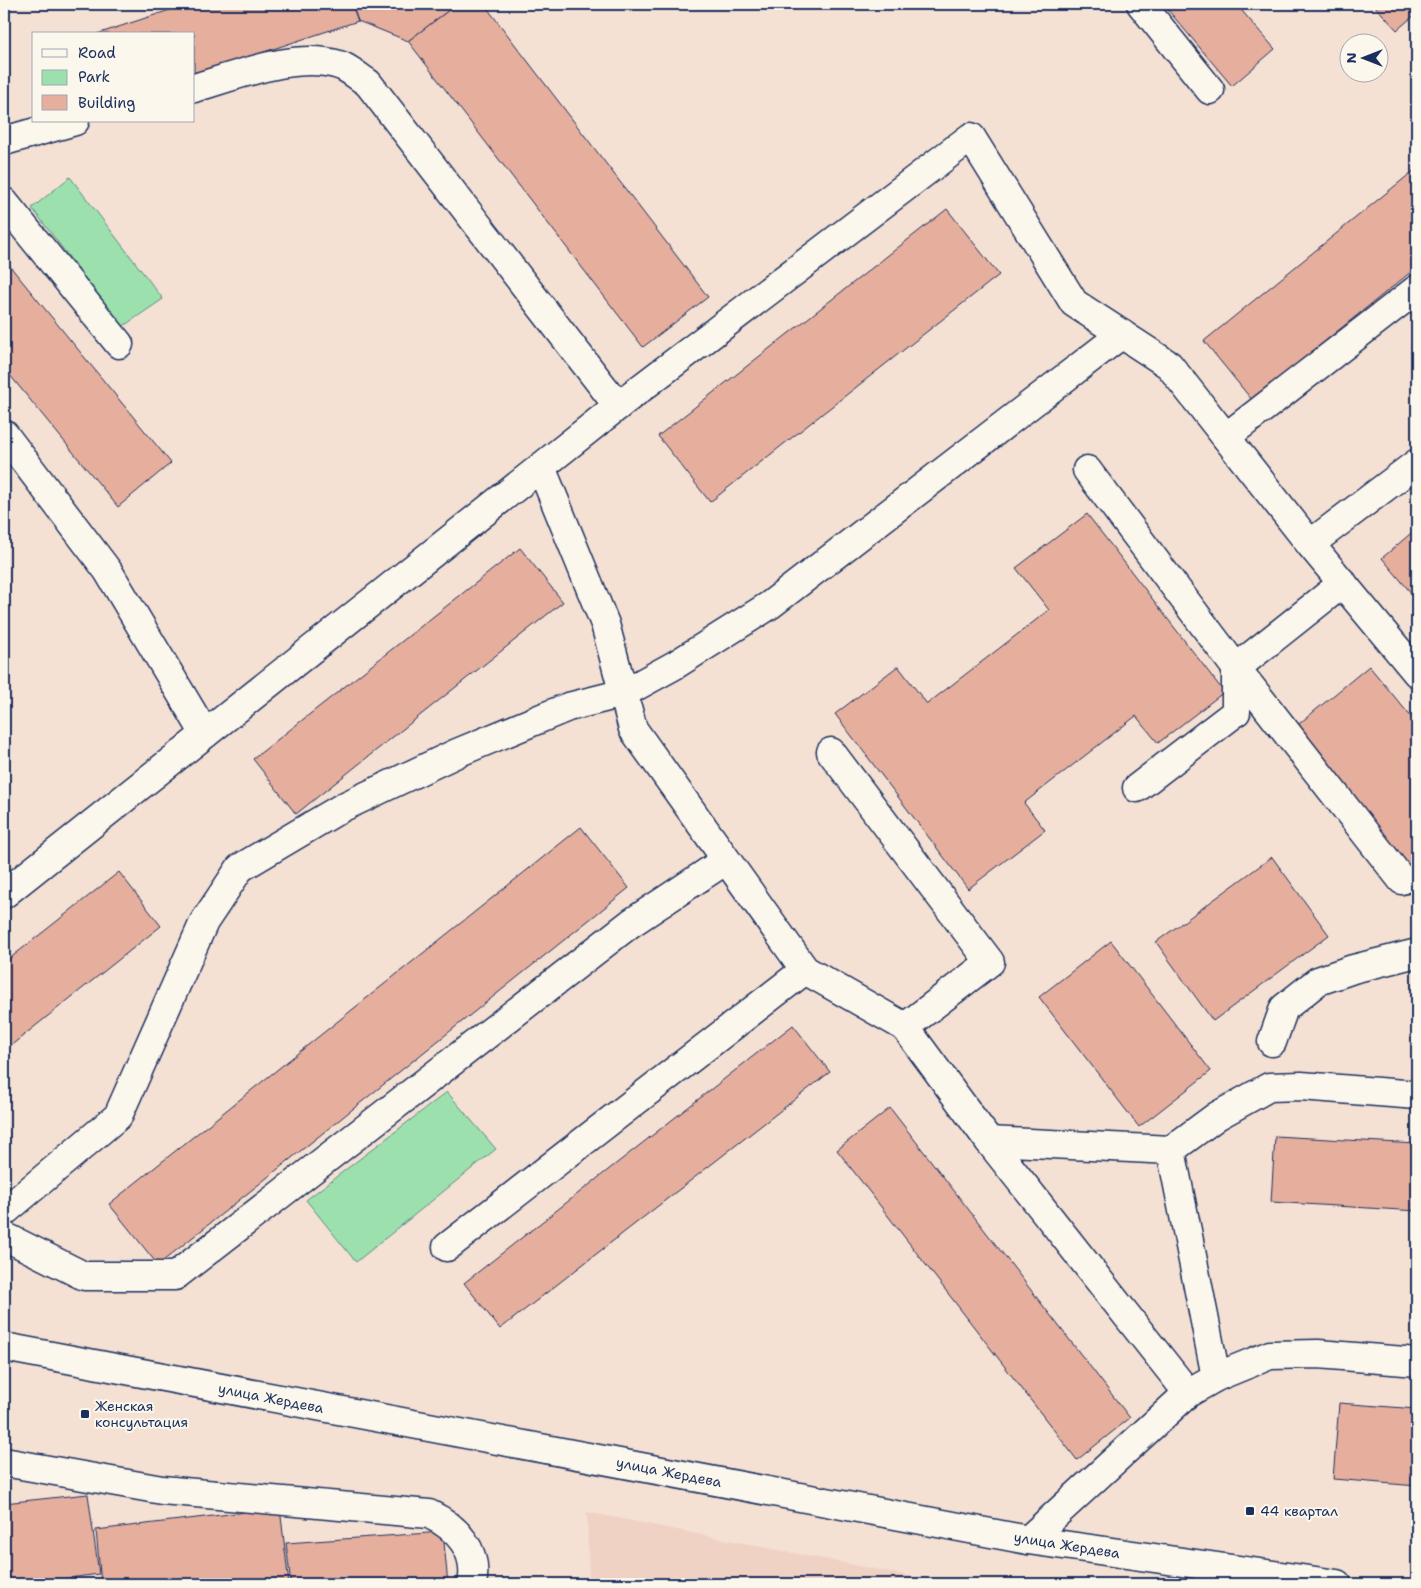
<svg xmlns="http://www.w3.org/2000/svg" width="1421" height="1588" viewBox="0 0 1421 1588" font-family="'Shantell Sans',sans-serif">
	<rect width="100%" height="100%" fill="#f5e1d4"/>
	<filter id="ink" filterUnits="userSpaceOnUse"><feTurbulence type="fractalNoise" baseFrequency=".02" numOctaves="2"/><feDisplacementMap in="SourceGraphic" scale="10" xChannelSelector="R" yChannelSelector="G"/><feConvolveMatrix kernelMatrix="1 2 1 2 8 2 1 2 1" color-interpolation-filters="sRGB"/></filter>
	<g filter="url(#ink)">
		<polygon fill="#f0d2c4" points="587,1512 951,1584 589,1584"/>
		<g fill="#9ce1ad" stroke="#5c8886">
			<polygon points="70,177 163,299 122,327 32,208"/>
			<polygon points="447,1092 496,1149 356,1262 306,1200"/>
		</g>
		<g fill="#e6ae9d" stroke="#1b2f5e">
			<polygon points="188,4 352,4 358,21 194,75 194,34 97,34"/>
			<polygon points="352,4 457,4 408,41 358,21"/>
			<polygon points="457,4 484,4 708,297 643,347 408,41"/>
			<polygon points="1163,4 1236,4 1275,49 1232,86"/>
			<polygon points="1373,4 1417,4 1417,13 1397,30"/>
			<polygon points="1417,168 1417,267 1252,400 1204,341"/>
			<polygon points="947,209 999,275 710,502 658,436"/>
			<polygon points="4,259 171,463 118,507 4,368"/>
			<polygon points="1087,514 1224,692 1158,743 1136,716 1024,803 1045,830 968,889 835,714 898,666 927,704 1049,610 1016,568"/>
			<polygon points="1417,528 1417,600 1382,558"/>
			<polygon points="520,548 563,602 296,814 253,759"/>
			<polygon points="1369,666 1417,724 1417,877 1294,728"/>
			<polygon points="581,827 629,888 158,1265 109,1204"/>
			<polygon points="1272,857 1329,935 1213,1021 1156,942"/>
			<polygon points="119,872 161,926 4,1051 4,963"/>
			<polygon points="1111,941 1211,1071 1139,1127 1039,997"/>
			<polygon points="793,1025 830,1072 500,1329 464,1283"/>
			<polygon points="890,1108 1130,1418 1077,1460 837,1150"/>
			<polygon points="1275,1136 1417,1144 1417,1211 1271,1202"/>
			<polygon points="1339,1403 1417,1409 1417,1486 1333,1479"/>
			<polygon points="88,1494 99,1574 25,1584 4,1584 4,1503"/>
			<polygon points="280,1508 289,1584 101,1584 96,1530"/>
			<polygon points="443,1532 448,1584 291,1584 286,1543"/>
		</g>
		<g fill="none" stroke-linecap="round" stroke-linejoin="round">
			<defs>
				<g id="minor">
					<polyline points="1141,4 1210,90"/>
					<path d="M 194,88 C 236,76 298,50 342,66 C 351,70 360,78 368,83 L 618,406"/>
					<polyline points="4,141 75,121"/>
					<polyline points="4,202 119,344"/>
					<polyline points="4,434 108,571 205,734"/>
					<polyline points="1226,437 1417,289"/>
					<polyline points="1417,463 1310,544 1417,673"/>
					<polyline points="541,467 605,624 633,729 805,970 905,1027 989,1141 1188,1393"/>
					<polyline points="1087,470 1236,668 1402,880"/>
					<polyline points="831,752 990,962 905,1027"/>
					<polyline points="1137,788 1236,712 1236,668 1343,583"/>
					<polyline points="4,894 624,401 971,137 1074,303 1169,365 1310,544"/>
					<polyline points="1272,1042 1284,1008 1318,981 1353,969 1417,953"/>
					<polyline points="989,1141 1171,1150 1217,1116 1269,1087 1301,1086 1417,1095"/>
					<polyline points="1171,1150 1216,1377"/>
					<polyline points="4,1212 118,1116 204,922 240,868 343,807 457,753 568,707 624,693 675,665 770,605 1122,334"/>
					<polyline points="4,1236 84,1276 175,1276 631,923 726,860"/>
					<polyline points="447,1247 805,970"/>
					<path d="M 4,1462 L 162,1490 L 429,1514 C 457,1527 479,1551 472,1584"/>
					<polyline points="1028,1540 1188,1393 1216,1377 1270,1355 1318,1354 1417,1362"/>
				</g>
				<polyline id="major" points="4,1347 1028,1540 1337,1584"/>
			</defs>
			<use href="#minor" stroke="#1b2f5e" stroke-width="31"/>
			<use href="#major" stroke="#1b2f5e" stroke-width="31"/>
			<use href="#minor" stroke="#fbf7ec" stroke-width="28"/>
			<use href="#major" stroke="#fbf7ec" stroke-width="28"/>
		</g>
	</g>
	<g fill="#1b2f5e" stroke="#fbf7ec" stroke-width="2">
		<rect x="80" y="1409" width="10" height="10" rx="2.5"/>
		<rect x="1245" y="1506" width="10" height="10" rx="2.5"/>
	</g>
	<g text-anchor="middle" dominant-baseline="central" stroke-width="4" stroke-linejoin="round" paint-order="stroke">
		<g font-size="14" fill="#1b2f5e" stroke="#fbf7ec">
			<text transform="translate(271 1398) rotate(11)">улица Жердева</text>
			<text transform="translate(669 1472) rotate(11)">улица Жердева</text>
			<text transform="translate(1067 1545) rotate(9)">улица Жердева</text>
		</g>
		<g font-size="14" fill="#1b2f5e" stroke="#fbf7ec" text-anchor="start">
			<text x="95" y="1406">Женская<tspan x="95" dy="16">консультация</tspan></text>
			<text x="1260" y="1511">44 квартал</text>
		</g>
	</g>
	<rect width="1421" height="1588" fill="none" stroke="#fbf7ec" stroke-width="20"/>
	<rect x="10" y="10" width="1401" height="1568" fill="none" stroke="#1b2f5e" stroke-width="2" filter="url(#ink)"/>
	<rect x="32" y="32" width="162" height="90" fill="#fbf7ec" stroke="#a1a7b3"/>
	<rect x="42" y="49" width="25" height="8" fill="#fbf7ec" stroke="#a1a7b3"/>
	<text x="78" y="58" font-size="15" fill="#1b2f5e">Road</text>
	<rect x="42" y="70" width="25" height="15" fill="#9ce1ad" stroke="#a1a7b3"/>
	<text x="78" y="82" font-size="15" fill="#1b2f5e">Park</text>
	<rect x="42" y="95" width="25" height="15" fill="#e6ae9d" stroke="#a1a7b3"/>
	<text x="78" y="108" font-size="15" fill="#1b2f5e">Building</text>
	<g transform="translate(1364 58) rotate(270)"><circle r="24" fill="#fbf7ec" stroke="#a1a7b3"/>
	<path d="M0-4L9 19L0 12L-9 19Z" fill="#1b2f5e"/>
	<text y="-8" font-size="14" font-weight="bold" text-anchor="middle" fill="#1b2f5e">N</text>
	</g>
</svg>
